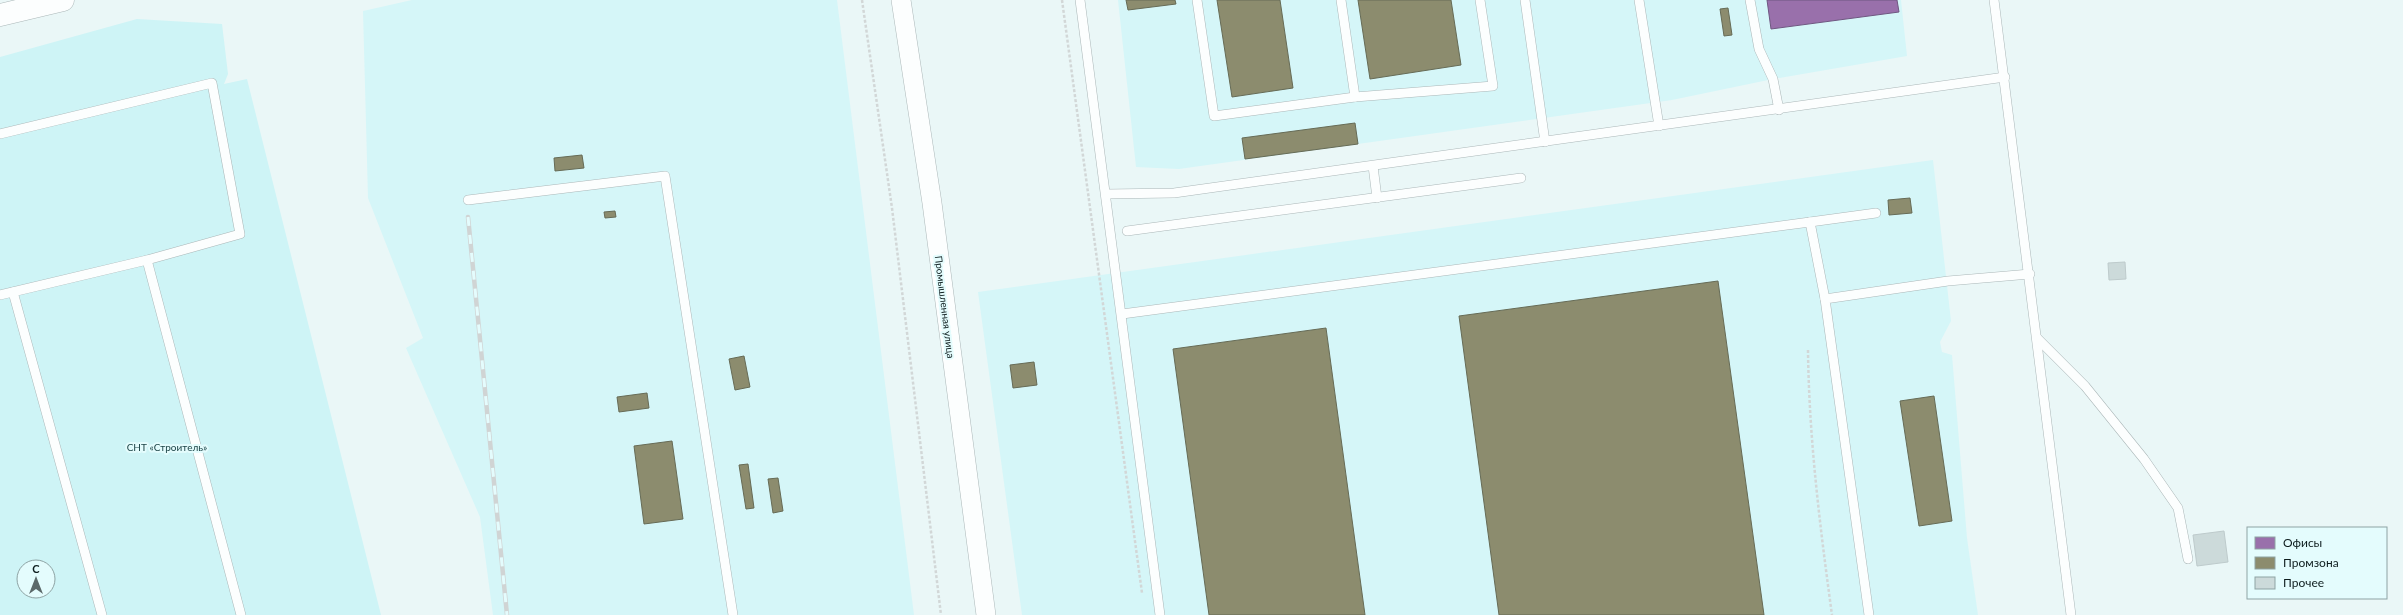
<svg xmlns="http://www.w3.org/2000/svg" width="2403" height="615" viewBox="0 0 2403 615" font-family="Lato,sans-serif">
	<rect width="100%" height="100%" fill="#eaf7f7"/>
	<g fill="#d5f6f8">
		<polygon points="412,0 837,0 914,615 493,615 480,517 406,348 423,338 368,198 363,11"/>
		<polygon points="1118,0 1901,0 1907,56 1773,79 1672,100 1179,169 1136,167"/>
		<polygon points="1933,160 1951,321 1940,342 1942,352 1952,355 1967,538 1978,615 1022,615 978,292"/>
	</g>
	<path fill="#cef4f6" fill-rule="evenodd" d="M 137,19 L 222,24 L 228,74 L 224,84 L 247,79 L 381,615 L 0,615 L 0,57 ZM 24,567 L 48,567 L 48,591 L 24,591 Z"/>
	<polygon fill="#9970ab" stroke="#6f5781" points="1767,0 1897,0 1899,12 1771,29"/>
	<g fill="#8c8c6e" stroke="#666b56">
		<polygon points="1126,0 1175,0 1176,4 1128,10"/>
		<polygon points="1217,0 1280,0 1293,88 1232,97"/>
		<polygon points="1358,0 1451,0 1461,65 1370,79"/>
		<polygon points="1728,8 1732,35 1724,36 1720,9"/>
		<polygon points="1355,123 1358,144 1245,159 1242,138"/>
		<polygon points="582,155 584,168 555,171 554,158"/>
		<polygon points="1910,198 1912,213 1889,215 1888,200"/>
		<polygon points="615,211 616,217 605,218 604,212"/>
		<polygon points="1718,281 1764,615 1499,615 1459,316"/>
		<polygon points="1326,328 1365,615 1209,615 1173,349"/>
		<polygon points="744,356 750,387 735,390 729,359"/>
		<polygon points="1034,362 1037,385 1013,388 1010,365"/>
		<polygon points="647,393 649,408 619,412 617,397"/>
		<polygon points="1934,396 1952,521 1919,526 1900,401"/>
		<polygon points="672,441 683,519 644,524 634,446"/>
		<polygon points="748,464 754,508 746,509 739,465"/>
		<polygon points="778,478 783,511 773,513 768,479"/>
	</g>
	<g fill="#ccdada" stroke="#becbcc">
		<polygon points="2125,262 2126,279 2109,280 2108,263"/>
		<polygon points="2224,531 2228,562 2197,566 2193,535"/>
	</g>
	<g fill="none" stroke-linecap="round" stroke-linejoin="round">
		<defs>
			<g id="service">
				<polyline points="1080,0 1160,615"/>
				<polyline points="1197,0 1214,116 1355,97 1493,86 1480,0"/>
				<polyline points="1341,0 1355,97"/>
				<polyline points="1525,0 1545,142"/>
				<polyline points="1639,0 1659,126"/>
				<polyline points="1750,0 1759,49 1773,79 1779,110"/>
				<polyline points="1994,0 2071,615"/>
				<polyline points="0,134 212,83 240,234 147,260 0,295"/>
				<polyline points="1373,166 1377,198"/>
				<polyline points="1106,194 1174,193 2005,77"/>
				<polyline points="468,200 665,176 733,615"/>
				<polyline points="1810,222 1876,213"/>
				<polyline points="1127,231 1521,178"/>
				<polyline points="147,260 241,615"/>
				<polyline points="13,292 102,615"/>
				<polyline points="1122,314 1810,222 1825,299"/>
				<polyline points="2037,338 2085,386 2144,459 2178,508 2188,559"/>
				<polyline points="1869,615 1825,299 1948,281 2030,274"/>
			</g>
			<polyline id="minor" points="901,0 932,203 986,615"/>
			<polyline id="tertiary" points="0,15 63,0"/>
		</defs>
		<use href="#service" stroke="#abb7b8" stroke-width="10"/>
		<use href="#minor" stroke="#abb7b8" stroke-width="20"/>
		<use href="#tertiary" stroke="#abb7b8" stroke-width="23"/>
		<g stroke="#d2d7d7" stroke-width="2.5" stroke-dasharray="3 2" stroke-linecap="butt">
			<polyline points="862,0 892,208 941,615"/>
			<polyline points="1062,0 1142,593"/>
			<path d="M 1808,350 C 1809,439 1820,527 1832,615"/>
		</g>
		<use href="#service" stroke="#fcfefe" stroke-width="9"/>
		<use href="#minor" stroke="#fcfefe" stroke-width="19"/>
		<use href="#tertiary" stroke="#fcfefe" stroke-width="22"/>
		<defs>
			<polyline id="rail" points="468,217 507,615"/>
		</defs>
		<use href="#rail" stroke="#d0d4d4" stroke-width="4.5"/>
		<use href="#rail" stroke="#e4fcfd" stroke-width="3" stroke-dasharray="9" stroke-linecap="butt"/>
	</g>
	<g text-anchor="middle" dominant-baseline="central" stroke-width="4" stroke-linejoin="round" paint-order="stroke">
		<g font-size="10" fill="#0e1d1e" stroke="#e4fcfd">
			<text transform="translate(945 307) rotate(83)">Промышленная улица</text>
		</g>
		<g font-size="10" fill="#1c4447" stroke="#e4fcfd">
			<text x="167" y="447">СНТ «Строитель»</text>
		</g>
	</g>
	<rect x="2247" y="527" width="140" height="72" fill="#e4fcfd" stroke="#8ea3a4"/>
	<rect x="2255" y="537" width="20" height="12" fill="#9970ab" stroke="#8ea3a4"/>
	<text x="2283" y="547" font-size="12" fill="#0e1d1e">Офисы</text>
	<rect x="2255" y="557" width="20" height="12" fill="#8c8c6e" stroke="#8ea3a4"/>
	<text x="2283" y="567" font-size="12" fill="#0e1d1e">Промзона</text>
	<rect x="2255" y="577" width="20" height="12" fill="#ccdada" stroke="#8ea3a4"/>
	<text x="2283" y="587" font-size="12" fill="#0e1d1e">Прочее</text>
	<g transform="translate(36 579)"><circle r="19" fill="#e4fcfd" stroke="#8ea3a4"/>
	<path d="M0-3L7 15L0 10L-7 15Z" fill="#5b696a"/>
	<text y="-6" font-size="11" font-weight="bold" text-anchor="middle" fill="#0e1d1e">С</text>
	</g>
</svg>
